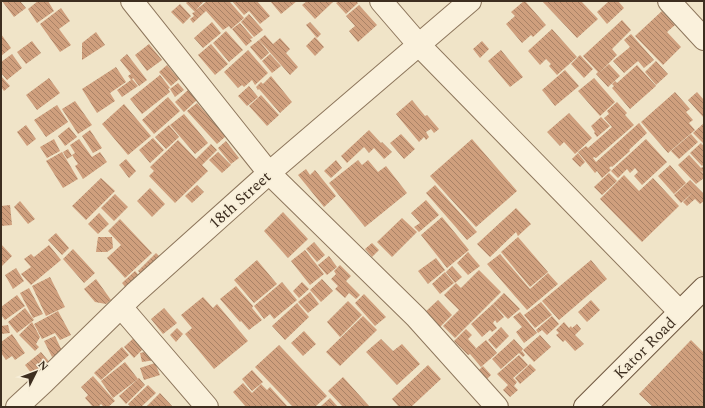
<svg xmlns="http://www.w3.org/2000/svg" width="705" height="408" viewBox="0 0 705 408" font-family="Spectral,serif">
	<defs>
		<pattern id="building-back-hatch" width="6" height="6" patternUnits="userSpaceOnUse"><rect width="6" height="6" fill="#cf9f7d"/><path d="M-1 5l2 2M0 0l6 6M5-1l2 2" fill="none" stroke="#a98266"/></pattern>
	</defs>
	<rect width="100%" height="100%" fill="#f0e4c8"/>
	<g fill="url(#building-back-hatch)">
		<polygon points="2,1 20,1 26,8 14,17"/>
		<polygon points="38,1 48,1 54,11 37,23 28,9"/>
		<polygon points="188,1 204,1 196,10 207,1 229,1 244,18 231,29 229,26 223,30 206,11 193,23 190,19 194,16 192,13 195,12 186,3"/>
		<polygon points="232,1 257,1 270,16 260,24 249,11 244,15"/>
		<polygon points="270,1 297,1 281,14"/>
		<polygon points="307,1 334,1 315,19 302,5"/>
		<polygon points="339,1 356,1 358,3 346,14 336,3"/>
		<polygon points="524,1 525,1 546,25 533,37 531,35 522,43 506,24 515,16 511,12"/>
		<polygon points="542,1 581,1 598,19 577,38"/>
		<polygon points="609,1 618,1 624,8 607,24 597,12"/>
		<polygon points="180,4 191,16 183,24 171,12"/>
		<polygon points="359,5 377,25 358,42 349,31 355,26 346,16"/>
		<polygon points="61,8 70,21 59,29 71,45 60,52 40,24"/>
		<polygon points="662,11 675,25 667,32 681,47 663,65 635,36"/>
		<polygon points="249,14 263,30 254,37 241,22"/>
		<polygon points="622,20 631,30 612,49 617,55 599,73 609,64 620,76 608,87 596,74 598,72 583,56"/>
		<polygon points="212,22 221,33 203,48 194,38"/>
		<polygon points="310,22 321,34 317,38 306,25"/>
		<polygon points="240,23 253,38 250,39 252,41 246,46 232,29"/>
		<polygon points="552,29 577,57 557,75 549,66 551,64 546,59 540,65 528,51"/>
		<polygon points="226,31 243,50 229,62 213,43"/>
		<polygon points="96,32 105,45 82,60 82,43"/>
		<polygon points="1,34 11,48 1,56"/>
		<polygon points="631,34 654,60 644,68 638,61 624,73 613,61 630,47 624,40"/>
		<polygon points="265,35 273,44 280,38 290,49 286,53 298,67 290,75 259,40"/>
		<polygon points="315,37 324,47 315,56 306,46"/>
		<polygon points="259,40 269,53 261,60 250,47"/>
		<polygon points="32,41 41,53 26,64 17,52"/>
		<polygon points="482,41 489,49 480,58 473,49"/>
		<polygon points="149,44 162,60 147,71 135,55"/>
		<polygon points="211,44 228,64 215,75 198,55"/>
		<polygon points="248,50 268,73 255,85 252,80 244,87 242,85 238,88 224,72"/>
		<polygon points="501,50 523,77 510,87 488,61"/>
		<polygon points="12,54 22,68 7,80 1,73 1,62"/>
		<polygon points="127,54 147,80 139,86 133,78 132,79 138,86 122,97 117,90 131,80 128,76 131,74 120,60"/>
		<polygon points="270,54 281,66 272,73 262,61"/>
		<polygon points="580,55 593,69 584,78 571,64"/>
		<polygon points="656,61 668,74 656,85 645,72"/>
		<polygon points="167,65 179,79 171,86 159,72"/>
		<polygon points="637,65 656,86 630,109 612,88 614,86 612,84 615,81 617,83"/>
		<polygon points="116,67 126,82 110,93 115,101 97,113 82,89"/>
		<polygon points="565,70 579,86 555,106 542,90"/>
		<polygon points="160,75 170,88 168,89 170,92 142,114 130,99"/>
		<polygon points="1,76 10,86 4,91 1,87"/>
		<polygon points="271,76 292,102 280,113 259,89 258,90 256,87 261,82 263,84"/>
		<polygon points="49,78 60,93 37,110 26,95"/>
		<polygon points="594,78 615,102 600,116 578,91"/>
		<polygon points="178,83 184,90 175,97 170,89"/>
		<polygon points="249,86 258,97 247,106 238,96"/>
		<polygon points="189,89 198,99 184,112 175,102"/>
		<polygon points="675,92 690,109 686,112 693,120 689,123 695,130 668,153 641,122"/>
		<polygon points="697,92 704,100 704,118 688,100"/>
		<polygon points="261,95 279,115 267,126 249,106"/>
		<polygon points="168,97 180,111 154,134 142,120"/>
		<polygon points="412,100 425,116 427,115 439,129 434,133 431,129 426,132 429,137 426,140 424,137 419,142 396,114"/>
		<polygon points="75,101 92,125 78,134 62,109"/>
		<polygon points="617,102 627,113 625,115 634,125 596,158 594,157 593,158 596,162 639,123 647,133 629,150 630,151 612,167 611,166 609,168 611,170 602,178 597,171 595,173 578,152 586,146 588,148 612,127 604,118 609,114 607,111"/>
		<polygon points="197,103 226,136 217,144 187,111"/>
		<polygon points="124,104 151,136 128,155 102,124"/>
		<polygon points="57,105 68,122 46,137 34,120"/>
		<polygon points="569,113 592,138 575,154 564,142 560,146 547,132"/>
		<polygon points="184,114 208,143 195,154 170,125"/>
		<polygon points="601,117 610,126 597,137 594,133 595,132 591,126"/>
		<polygon points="704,123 704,142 703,143 693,133"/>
		<polygon points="26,125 36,139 27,146 17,132"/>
		<polygon points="169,125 179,137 166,149 155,137"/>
		<polygon points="69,127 77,137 65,146 58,136"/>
		<polygon points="90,130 102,148 93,153 82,136"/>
		<polygon points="369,130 381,143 382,142 392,152 384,159 374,148 369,153 364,147 347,163 341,156"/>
		<polygon points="401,134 415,149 404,159 390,143"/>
		<polygon points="691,134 698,142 679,159 671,151"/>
		<polygon points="153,138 164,150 150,163 139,150"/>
		<polygon points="54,139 60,151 47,158 40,147"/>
		<polygon points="79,139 92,157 100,152 107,162 83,179 75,166 78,164 72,155 75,153 70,145"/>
		<polygon points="472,139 517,191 476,227 430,176"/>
		<polygon points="646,139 667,162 642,185 634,176 638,172 635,168 630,173 627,169 618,178 611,171"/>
		<polygon points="178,140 196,159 211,144 217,150 202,165 208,171 175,203 149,176 154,171 150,167"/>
		<polygon points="226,141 239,158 231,164 218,148"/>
		<polygon points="701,143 702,145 704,144 704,164 702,166 690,153"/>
		<polygon points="68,149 72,156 67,159 63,152"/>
		<polygon points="62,152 78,179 63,188 46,161"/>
		<polygon points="218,152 231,165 222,173 209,160"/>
		<polygon points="578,153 585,162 580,167 572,159"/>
		<polygon points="689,155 701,168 704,166 704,173 700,170 704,174 704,178 696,184 678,165"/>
		<polygon points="126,159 136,171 129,178 119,165"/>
		<polygon points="336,160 342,168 331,178 324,171"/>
		<polygon points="358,160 362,165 368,160 378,172 386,166 407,193 365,227 329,183"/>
		<polygon points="670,165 686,183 674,194 658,176"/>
		<polygon points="306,169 310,175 315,170 336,196 324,207 298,175"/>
		<polygon points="609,173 617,181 602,195 594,187"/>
		<polygon points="624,175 639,191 653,178 679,206 642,242 600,199"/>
		<polygon points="101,178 115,191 86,220 72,206"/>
		<polygon points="690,180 704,194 704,201 700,204 695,199 687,206 683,202 693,192 681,203 674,195"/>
		<polygon points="197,185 204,192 192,203 185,196"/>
		<polygon points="435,185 477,232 467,240 426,193"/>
		<polygon points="150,188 165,204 152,217 137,201"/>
		<polygon points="115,194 128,207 114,221 101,208"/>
		<polygon points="426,200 439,215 419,232 414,227 420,223 411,213"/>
		<polygon points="20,201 35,219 28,224 14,207"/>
		<polygon points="10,205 12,225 1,226 1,206"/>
		<polygon points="516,208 531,224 518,236 516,232 490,257 477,244"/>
		<polygon points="283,212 308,239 288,258 264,231"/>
		<polygon points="99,213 109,224 98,234 88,224"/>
		<polygon points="442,217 469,250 447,268 421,235"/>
		<polygon points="402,218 417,232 392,257 377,242"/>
		<polygon points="120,219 152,253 125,278 107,258 121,245 108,231"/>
		<polygon points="56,233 69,248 62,255 48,240"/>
		<polygon points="98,237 112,237 113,248 107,252 96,252"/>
		<polygon points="518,237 548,272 530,287 501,252"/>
		<polygon points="314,242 325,255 317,262 306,249"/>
		<polygon points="372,243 379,250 372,257 365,249"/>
		<polygon points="1,244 12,256 1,267"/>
		<polygon points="49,245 61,260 31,285 21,274 31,267 24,259 31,254 34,257"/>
		<polygon points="73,249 95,273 84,283 63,259"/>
		<polygon points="305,250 324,274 310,285 291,261"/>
		<polygon points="468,252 480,266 468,275 457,263"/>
		<polygon points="156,253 164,261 146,279 138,271"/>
		<polygon points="500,254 530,289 548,273 558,284 527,310 487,264"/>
		<polygon points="329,256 337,267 327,275 318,265"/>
		<polygon points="436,258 445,270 428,284 418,271"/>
		<polygon points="257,260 277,284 254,303 234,280"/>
		<polygon points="591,260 607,279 559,320 542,301"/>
		<polygon points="340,265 351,276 346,281 360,295 356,299 349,293 345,298 335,289 338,286 331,279 336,274 334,271"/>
		<polygon points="452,266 462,277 455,283 446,272"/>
		<polygon points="16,268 24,281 13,289 5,275"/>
		<polygon points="479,270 501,292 455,338 443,326 459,310 444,295 456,283 461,288"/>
		<polygon points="135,271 144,281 126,288 122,283"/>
		<polygon points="445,272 454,283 440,294 432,284"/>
		<polygon points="50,277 65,307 46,316 32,286"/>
		<polygon points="96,279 111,300 106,304 95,302 84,289"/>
		<polygon points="322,279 333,291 321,302 310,290"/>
		<polygon points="282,282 297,300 274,319 270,314 264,319 254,306"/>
		<polygon points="302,282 309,289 299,298 293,291"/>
		<polygon points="236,286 253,306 252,308 262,320 249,330 241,321 240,322 220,299"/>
		<polygon points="29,288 43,314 33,318 20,293"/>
		<polygon points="310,292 319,304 308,313 298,302"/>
		<polygon points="504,293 520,309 508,319 493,304"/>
		<polygon points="364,294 386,317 375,326 355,303"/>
		<polygon points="17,295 25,306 5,320 1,315 1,307"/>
		<polygon points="203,297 213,308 217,304 248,341 214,369 185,334 192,328 181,315"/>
		<polygon points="438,300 452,315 438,329 423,314"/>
		<polygon points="591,300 600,310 587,322 578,312"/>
		<polygon points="348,301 362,315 340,337 327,322"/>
		<polygon points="541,302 552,315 535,328 524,315"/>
		<polygon points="297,303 309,317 285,340 272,326"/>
		<polygon points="493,304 504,317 497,323 495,320 493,323 497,328 492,332 490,330 482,337 471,324"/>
		<polygon points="25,308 34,320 17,333 8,322"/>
		<polygon points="164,308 177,323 163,334 151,319"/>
		<polygon points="58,311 71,335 60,340 55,333 42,339 34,324"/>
		<polygon points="520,312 537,333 524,343 516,332 522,327 513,317"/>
		<polygon points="363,316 377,330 340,366 326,352"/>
		<polygon points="552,316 559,324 547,335 542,330 538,333 536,330"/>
		<polygon points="32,322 40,337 36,344 39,347 35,351 19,335"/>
		<polygon points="564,322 569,328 571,326 572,328 577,324 581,329 575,335 584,344 575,351 565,340 563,342 556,335 559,333 556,330"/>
		<polygon points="8,325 10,333 1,334 1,326"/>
		<polygon points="501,327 509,336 496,349 488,340"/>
		<polygon points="177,328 183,334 176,342 170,335"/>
		<polygon points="466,329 472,335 468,339 476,348 473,351 486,340 497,353 481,367 470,354 468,355 454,341"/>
		<polygon points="304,331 316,344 303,356 291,343"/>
		<polygon points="12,334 25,353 15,360 12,356 6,360 1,353 1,342"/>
		<polygon points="137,335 147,345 134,358 124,347"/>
		<polygon points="540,335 551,347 534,362 523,350"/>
		<polygon points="55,336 64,355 56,355 52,357 44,341"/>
		<polygon points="381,339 393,351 402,344 420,364 397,385 366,352"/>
		<polygon points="514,339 523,349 520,353 522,351 525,355 523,357 519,353 501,369 492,359"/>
		<polygon points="691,340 704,353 704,407 653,407 639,394"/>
		<polygon points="279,345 327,396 315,407 293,407 255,367"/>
		<polygon points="122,347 129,355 101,380 94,373"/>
		<polygon points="153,350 155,360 142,362 140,353"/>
		<polygon points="41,352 51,364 35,378 25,365"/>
		<polygon points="519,355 528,365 513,378 517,382 514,386 518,390 510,397 503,390 508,385 497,374"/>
		<polygon points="125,362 138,379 113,398 101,381"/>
		<polygon points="155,363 160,375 144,380 140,368"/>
		<polygon points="530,364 536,370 520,384 515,378"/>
		<polygon points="428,365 441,379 411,407 399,407 392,399"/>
		<polygon points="483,366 491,375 486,380 478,371"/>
		<polygon points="252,370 263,382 252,391 242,379"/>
		<polygon points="93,376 115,401 108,407 104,407 101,404 98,407 93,407 85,398 88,395 81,387"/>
		<polygon points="343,377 370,407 343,407 328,391"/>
		<polygon points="139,378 145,385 126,404 119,396"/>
		<polygon points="243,383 252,393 261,384 267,390 270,387 288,407 246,407 233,392"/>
		<polygon points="148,385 156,393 141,407 131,407 128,404"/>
		<polygon points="160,393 173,407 146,407"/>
		<polygon points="330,398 338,407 320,407"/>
	</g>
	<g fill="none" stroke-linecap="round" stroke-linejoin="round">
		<defs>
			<g id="minor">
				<polyline points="132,1 269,173 416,317 497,407"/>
				<polyline points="669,1 704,39"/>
				<polyline points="121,307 207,407"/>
				<polyline points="17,407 44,382 134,294 269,173 470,1"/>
			</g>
			<polyline id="tertiary" points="381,1 419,45 680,312"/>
			<polyline id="secondary" points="585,407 704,288"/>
		</defs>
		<use href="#minor" stroke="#8d765c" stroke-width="24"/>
		<use href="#tertiary" stroke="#8d765c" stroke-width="24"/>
		<use href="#secondary" stroke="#6f573f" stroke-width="24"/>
		<use href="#minor" stroke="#faf1dc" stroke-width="22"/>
		<use href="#tertiary" stroke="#faf1dc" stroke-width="22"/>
		<use href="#secondary" stroke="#faf1dc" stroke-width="22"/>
	</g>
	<g text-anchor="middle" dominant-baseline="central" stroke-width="3" stroke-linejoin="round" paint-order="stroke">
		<g font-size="16" fill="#3d2e20" stroke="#f7eed8">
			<text transform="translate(240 200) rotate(-42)">18th Street</text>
			<text transform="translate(645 348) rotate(-45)">Kator Road</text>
		</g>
	</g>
	<rect width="705" height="408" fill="none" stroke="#3d2e20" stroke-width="4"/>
	<g transform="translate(36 372) rotate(48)" stroke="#f7eed8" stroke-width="3" paint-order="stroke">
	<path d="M0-3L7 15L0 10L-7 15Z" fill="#3d2e20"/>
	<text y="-6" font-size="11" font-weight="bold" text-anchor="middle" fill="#3d2e20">N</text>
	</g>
</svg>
